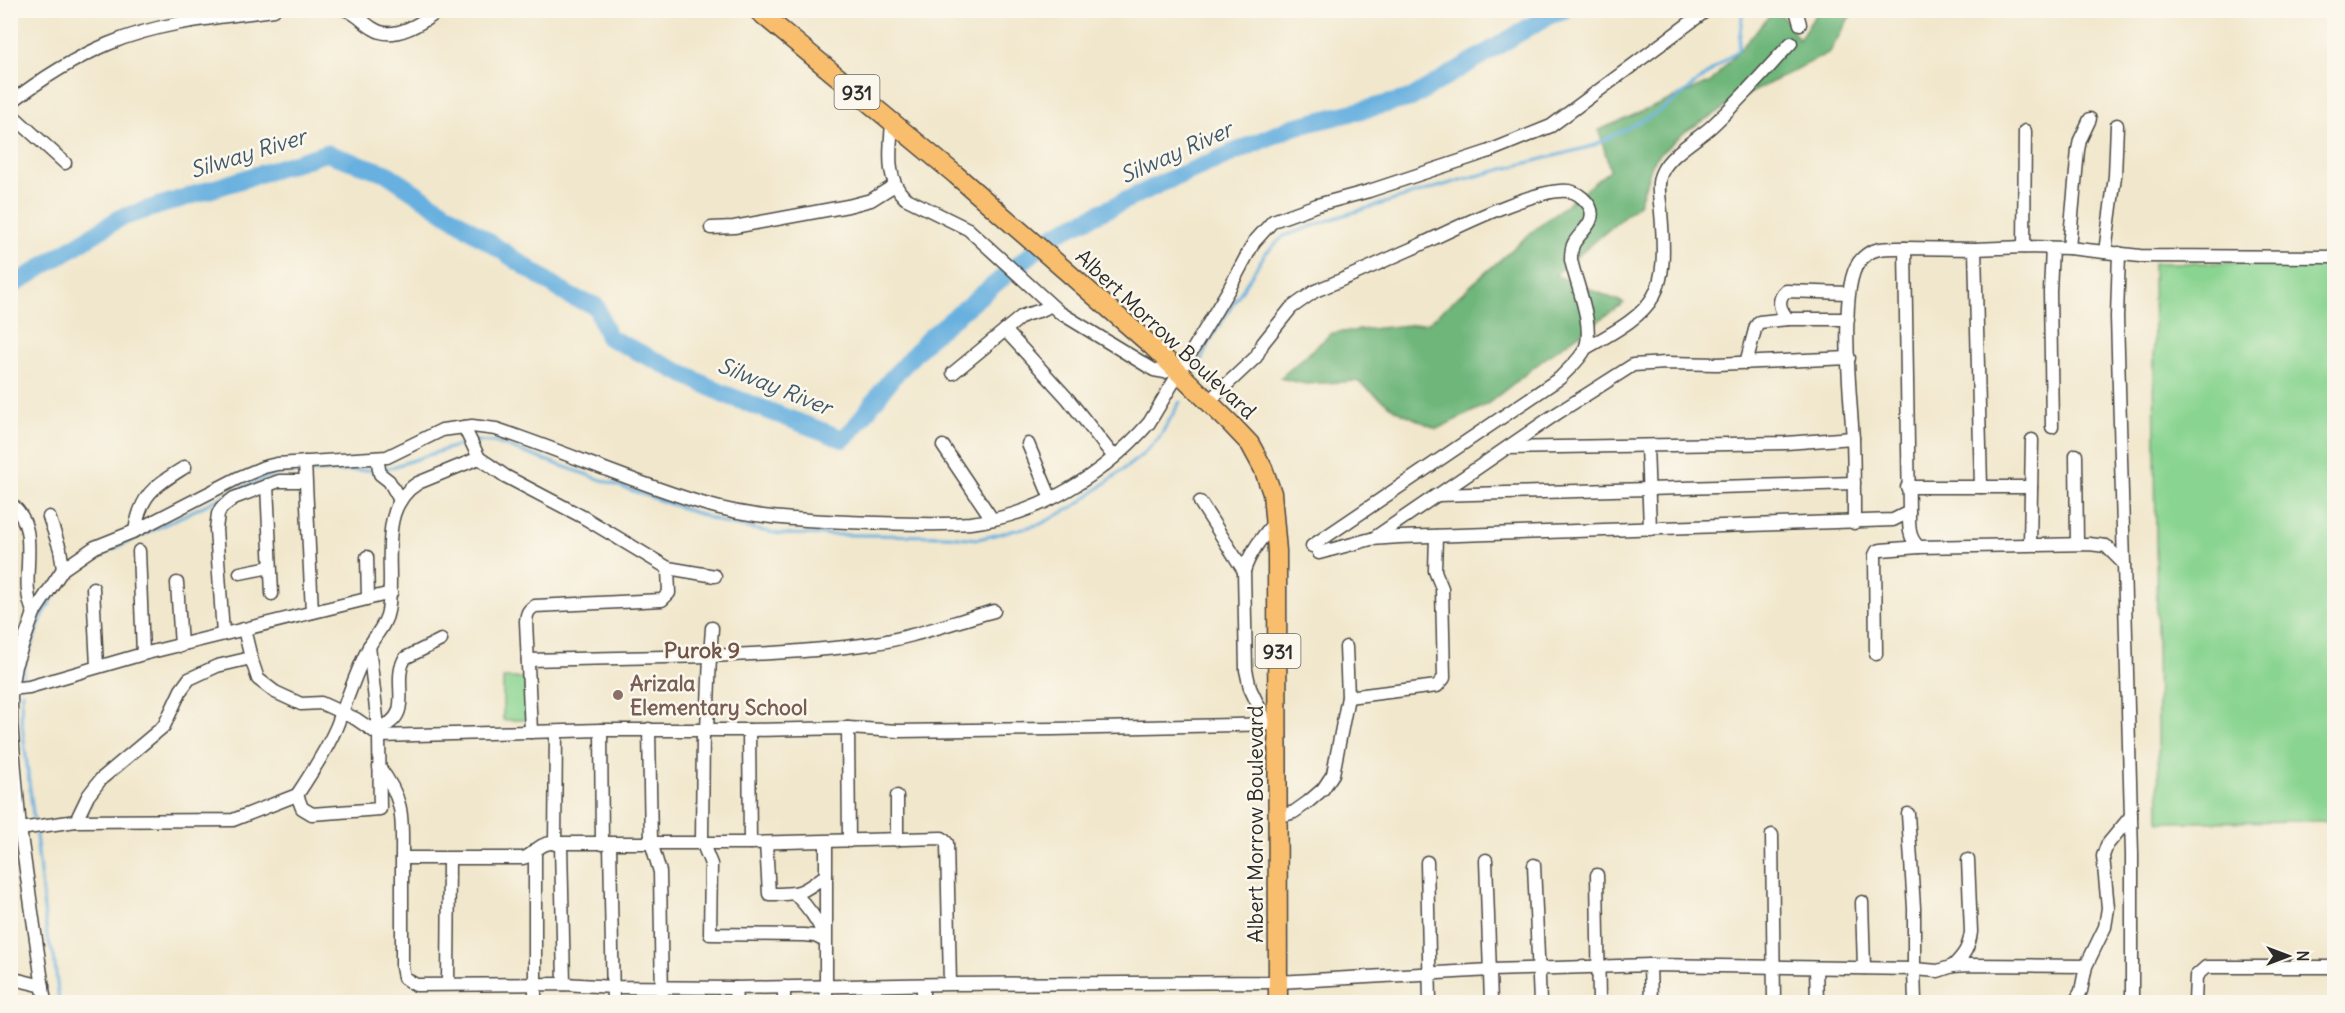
<svg xmlns="http://www.w3.org/2000/svg" width="2345" height="1013" viewBox="0 0 2345 1013" font-family="Delius,sans-serif">
	<rect width="100%" height="100%" fill="#fbf7ec"/>
	<filter id="ink" filterUnits="userSpaceOnUse"><feTurbulence type="fractalNoise" baseFrequency=".0167" numOctaves="2"/><feDisplacementMap in="SourceGraphic" scale="12" xChannelSelector="R" yChannelSelector="G"/><feConvolveMatrix kernelMatrix="1 2 1 2 8 2 1 2 1" color-interpolation-filters="sRGB"/></filter>
	<filter id="wash" filterUnits="userSpaceOnUse"><feTurbulence type="fractalNoise" baseFrequency=".008" numOctaves="4" result="noise"/><feDisplacementMap in="SourceGraphic" scale="24" xChannelSelector="R" yChannelSelector="G"/><feGaussianBlur stdDeviation="1.35" result="paint"/><feColorMatrix in="noise" values="0 0 0 0 0 0 0 0 0 0 0 0 0 0 0 0 0 1.4 0 .05"/><feComposite in="paint" operator="in"/></filter>
	<g filter="url(#wash)">
		<rect width="100%" height="100%" fill="#f1e7cc"/>
		<g fill="#89d490" stroke="#5a805e" stroke-width="1.5">
			<polygon points="2153,263 2334,263 2334,821 2159,822"/>
			<rect x="503" y="678" width="23" height="42"/>
		</g>
		<polygon fill="#6eb67a" stroke="#4c7052" stroke-width="1.5" points="1774,11 1779,11 1799,40 1818,11 1853,11 1830,52 1743,97 1686,131 1654,159 1639,204 1555,275 1624,303 1552,353 1486,405 1437,429 1396,410 1357,381 1306,384 1280,378 1332,333 1428,323 1533,231 1610,170 1599,130 1711,82"/>
		<g fill="none" stroke-linecap="round" stroke-linejoin="round">
			<g stroke="#67b0df" stroke-width="3">
				<polyline points="1195,372 1212,337 1265,254 1284,236 1341,216 1461,180 1593,146 1662,110 1738,50 1743,10"/>
				<polyline points="474,441 494,442 727,524 780,534 948,536 978,539 1041,524 1078,504 1141,456 1159,438 1180,402"/>
				<polyline points="383,470 468,442"/>
				<polyline points="308,472 376,470"/>
				<polyline points="22,685 25,663 41,619 55,593 69,576 95,558 247,485 279,473 301,472"/>
				<polyline points="22,692 21,716 34,822"/>
				<polyline points="36,835 47,937 54,956 59,1002"/>
			</g>
			<polyline stroke="#67b0df" stroke-width="18" points="10,287 120,218 326,153 386,173 571,297 596,306 608,337 724,394 843,439 855,427 891,379 929,338 1056,234 1162,183 1293,127 1411,98 1551,14 1564,10"/>
		</g>
	</g>
	<g filter="url(#ink)">
		<g fill="none" stroke-linecap="round" stroke-linejoin="round">
			<defs>
				<g id="minor">
					<path d="M 346,10 C 358,14 364,24 374,29 C 394,42 423,22 440,10"/>
					<polyline points="1796,10 1800,24"/>
					<path d="M 10,103 C 41,79 73,59 108,44 C 160,22 219,17 274,10"/>
					<polyline points="10,113 65,163"/>
					<path d="M 892,121 C 891,147 884,178 905,198 L 968,229 L 1059,312 L 1154,370 L 1165,372 L 1175,368"/>
					<polyline points="711,228 734,227 848,206 871,200 895,185"/>
					<polyline points="2024,247 2025,131"/>
					<polyline points="2052,248 2050,292 2052,427"/>
					<polyline points="2069,248 2078,150 2080,140 2090,119"/>
					<polyline points="1975,249 1981,487"/>
					<polyline points="2105,252 2115,176 2117,125"/>
					<polyline points="2119,253 2117,317 2124,564"/>
					<path d="M 1788,319 C 1780,310 1776,300 1786,291 L 1848,293"/>
					<polyline points="1005,330 1068,399 1114,457"/>
					<path d="M 1586,348 C 1659,308 1668,295 1661,212 C 1660,200 1656,183 1662,172 C 1670,154 1698,139 1712,126 C 1740,100 1765,71 1791,43"/>
					<polyline points="1746,363 1756,326 1759,322 1788,319 1848,319"/>
					<path d="M 953,373 L 1021,317 C 1031,311 1042,313 1050,305"/>
					<path d="M 1209,401 L 1256,357 L 1263,343 L 1291,308 L 1315,291 C 1347,278 1379,263 1411,249 C 1442,235 1543,182 1573,192 C 1579,194 1587,201 1590,207 C 1597,222 1581,231 1574,243 C 1571,248 1571,254 1571,260 C 1576,284 1595,326 1585,349 C 1580,360 1568,369 1560,378 L 1312,546"/>
					<path d="M 464,427 L 479,458 L 488,464 L 505,476 L 583,517 L 668,568 L 669,593 L 662,600 L 535,606 C 528,610 527,613 526,621 L 531,732"/>
					<polyline points="1028,444 1051,499"/>
					<polyline points="943,446 992,519"/>
					<polyline points="1647,446 1650,529"/>
					<polyline points="1507,448 1786,443 1853,438"/>
					<polyline points="2076,455 2077,543"/>
					<polyline points="377,458 380,474 389,481 400,500"/>
					<polyline points="305,462 312,612"/>
					<polyline points="267,485 272,594"/>
					<polyline points="1907,487 2031,487"/>
					<polyline points="1438,495 1553,416 1633,365 1666,363 1717,364 1849,358"/>
					<polyline points="1200,502 1244,571"/>
					<path d="M 10,503 C 45,530 16,579 34,613"/>
					<path d="M 1909,512 C 1909,525 1908,538 1919,547 L 2089,544 L 2106,546 L 2124,564 L 2132,854 L 2132,1002"/>
					<polyline points="49,517 60,549 63,569"/>
					<path d="M 1854,523 C 1854,495 1854,467 1853,440 C 1851,403 1838,288 1859,262 C 1871,246 1887,248 1905,248"/>
					<path d="M 135,531 C 141,493 155,486 185,467"/>
					<polyline points="1374,538 1437,495 1854,483"/>
					<polyline points="2030,544 2032,440"/>
					<polyline points="139,551 143,654"/>
					<polyline points="1319,553 1371,539 1400,537 1893,520 1909,512 1905,248 1975,249 2024,247 2069,248 2140,256 2334,257"/>
					<polyline points="367,557 368,598"/>
					<polyline points="668,568 715,576"/>
					<polyline points="240,573 270,567"/>
					<polyline points="177,583 181,646"/>
					<polyline points="93,588 97,666"/>
					<polyline points="223,634 216,529 218,514 221,508 234,498 279,481 305,481"/>
					<polyline points="369,646 379,736 601,730 749,730 848,728 898,731 1054,729 1278,724"/>
					<polyline points="1876,654 1875,555 1877,551 1881,550 1919,547"/>
					<polyline points="251,658 258,679 275,692 301,704 321,703 356,719 378,734"/>
					<polyline points="528,660 710,656 712,628"/>
					<polyline points="10,689 29,687 143,654 391,593"/>
					<polyline points="1348,697 1437,686 1444,678 1442,588 1435,571 1436,536"/>
					<path d="M 1267,724 L 1250,688 L 1246,670 L 1244,571 C 1250,552 1263,536 1275,521"/>
					<polyline points="848,728 849,841"/>
					<path d="M 378,729 C 417,715 390,684 405,658 L 441,640"/>
					<polyline points="649,729 651,842 660,872 662,1002"/>
					<polyline points="601,730 602,844"/>
					<polyline points="703,730 702,842 711,864 710,934 804,935 815,936 825,941"/>
					<path d="M 707,730 L 710,656 C 763,654 818,651 870,644 C 912,638 953,622 994,611"/>
					<polyline points="749,730 750,843"/>
					<path d="M 379,736 L 380,809 L 312,814 L 302,808 L 297,795 C 311,774 326,751 336,728 C 347,701 355,673 369,647 C 375,635 386,625 388,611 C 396,570 375,509 418,483 L 479,458"/>
					<path d="M 379,767 C 405,801 402,817 402,858"/>
					<polyline points="897,796 897,840"/>
					<polyline points="1908,814 1914,908 1914,969 1938,971 1953,966 1969,965 2086,966"/>
					<polyline points="1278,817 1294,812 1308,802 1323,789 1333,774 1348,697 1346,647"/>
					<polyline points="76,821 88,796 101,779 164,726 181,690 189,679 217,666 251,658 244,629"/>
					<polyline points="20,829 76,821 233,820 297,795"/>
					<polyline points="1772,835 1774,1002"/>
					<path d="M 766,843 L 769,894 C 800,894 801,894 826,875"/>
					<polyline points="555,844 556,732"/>
					<polyline points="561,844 564,984"/>
					<polyline points="610,844 613,1002"/>
					<polyline points="535,850 535,1002"/>
					<polyline points="1486,860 1491,1002"/>
					<polyline points="1427,862 1430,1002"/>
					<polyline points="1534,865 1540,1002"/>
					<polyline points="1597,875 1599,1002"/>
					<path d="M 795,894 C 807,906 817,918 823,934"/>
					<polyline points="1862,902 1864,968"/>
					<polyline points="1650,965 1651,1002"/>
					<path d="M 1953,966 C 1964,955 1969,948 1971,932 L 1968,860"/>
					<polyline points="1816,968 1817,1002"/>
					<polyline points="10,978 43,986"/>
					<polyline points="448,984 449,859"/>
					<path d="M 950,984 L 947,843 L 942,838 L 750,843 L 551,843 C 537,844 535,855 523,858 L 402,858 L 402,967 L 404,978 L 416,985 L 564,984 L 613,987 L 735,988 L 950,984 L 1278,982 L 1491,970 L 1650,965 L 1914,969 L 1915,1002"/>
					<polyline points="923,985 923,1002"/>
					<polyline points="784,987 784,1002"/>
					<polyline points="735,988 736,1002"/>
					<path d="M 45,1002 L 20,829 L 11,723 L 11,689 L 15,666 L 34,613 L 63,569 L 95,547 L 135,531 L 238,478 L 264,467 L 277,464 L 387,457 L 442,430 L 472,426 L 496,429 C 566,452 634,483 705,504 C 752,518 800,520 848,522 C 888,523 930,526 970,523 C 1039,516 1104,474 1149,423 L 1229,289 L 1254,242 L 1273,221 L 1317,205 L 1369,191 L 1487,152 L 1551,126 L 1707,10"/>
					<polyline points="826,1002 826,842"/>
					<polyline points="2075,1002 2081,991 2086,966 2105,927 2108,908 2103,856 2107,845 2131,816"/>
					<polyline points="2195,1002 2196,976 2206,967 2334,967"/>
				</g>
				<polyline id="highway" points="757,10 956,175 1152,346 1231,424 1250,444 1263,468 1272,493 1277,551 1278,1002"/>
			</defs>
			<use href="#minor" stroke="#494743" stroke-width="15"/>
			<use href="#highway" stroke="#494743" stroke-width="21"/>
			<use href="#minor" stroke="#fff" stroke-width="12"/>
			<use href="#highway" stroke="#f9be6d" stroke-width="18"/>
		</g>
	</g>
	<circle fill="#8d6e63" stroke="#fbf7ec" stroke-width="2" cx="618" cy="695" r="6"/>
	<g text-anchor="middle" dominant-baseline="central" stroke-width="5" stroke-linejoin="round" paint-order="stroke">
		<g fill="#fbf7ec" stroke="#696865" stroke-width="1.5">
			<rect x="834.5" y="75" width="45" height="34" rx="4.5"/>
			<rect x="1255.5" y="634" width="45" height="34" rx="4.5"/>
		</g>
		<g font-size="20" font-weight="bold" fill="#2b2b2b">
			<text x="857" y="92">931</text>
			<text x="1278" y="651">931</text>
		</g>
		<g font-size="21" fill="#2b2b2b" stroke="#fbf7ec">
			<text transform="translate(1166 334) rotate(43)">Albert Morrow Boulevard</text>
			<text transform="translate(1255 824) rotate(-90)">Albert Morrow Boulevard</text>
		</g>
		<g font-size="21" font-weight="bold" fill="#785e54" stroke="#fbf7ec" text-anchor="start">
			<text x="630" y="683">Arizala<tspan x="630" dy="24">Elementary School</tspan></text>
		</g>
		<g font-size="22" font-style="italic" fill="#405a6a" stroke="#fbf7ec">
			<text transform="translate(1176 152) rotate(-24)">Silway River</text>
			<text transform="translate(248 153) rotate(-17)">Silway River</text>
			<text transform="translate(775 386) rotate(22)">Silway River</text>
		</g>
		<g font-size="22" font-weight="bold" fill="#705449" stroke="#fbf7ec">
			<text x="702" y="650">Purok 9</text>
		</g>
	</g>
	<rect width="2345" height="1013" fill="none" stroke="#fbf7ec" stroke-width="36"/>
	<g transform="translate(2288 956) rotate(90)" stroke="#fbf7ec" stroke-width="4.5" paint-order="stroke">
	<path d="M0-4.5L10 22L0 15L-10 22Z" fill="#2b2b2b"/>
	<text y="-9" font-size="16" font-weight="bold" text-anchor="middle" fill="#2b2b2b">N</text>
	</g>
</svg>
